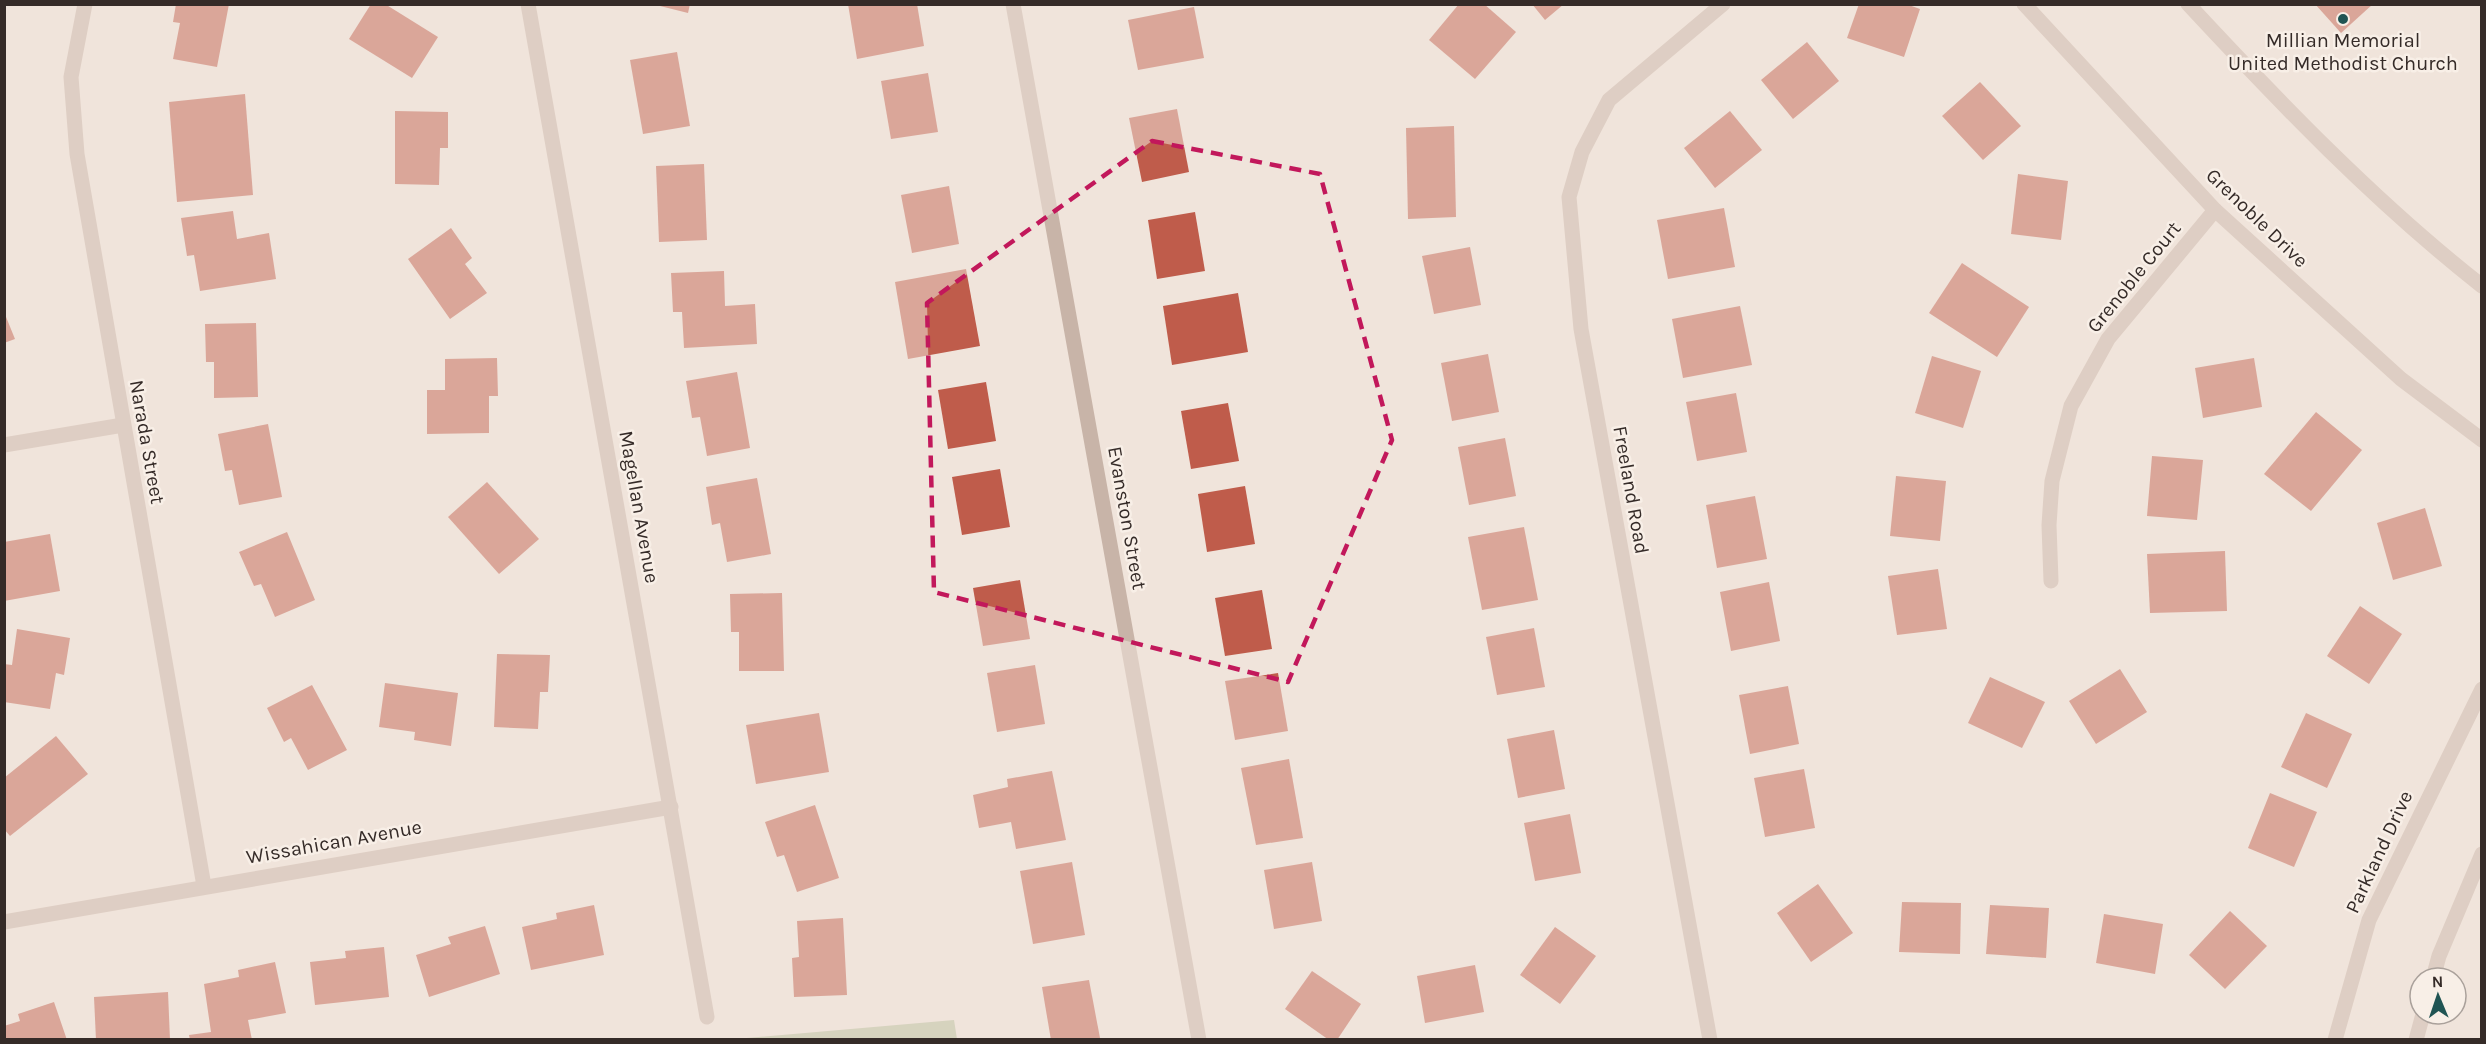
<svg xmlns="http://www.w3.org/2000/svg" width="2486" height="1044" viewBox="0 0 2486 1044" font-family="Karla,sans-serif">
	<rect width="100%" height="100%" fill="#f0e4db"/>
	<polygon fill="#b6be9c" points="954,1020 957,1039 735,1039"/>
	<g fill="#bf5c4b">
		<polygon points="176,4 229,4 217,67 173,59 180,23 173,22"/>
		<polygon points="371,4 385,4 438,37 412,78 349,39"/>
		<polygon points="652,4 690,4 688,13"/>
		<polygon points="848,4 917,4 924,46 857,59"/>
		<polygon points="1459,4 1484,4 1516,32 1475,79 1429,40"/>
		<polygon points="1532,4 1564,4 1545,20"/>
		<polygon points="1859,4 1906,4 1920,9 1904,57 1847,38"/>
		<polygon points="2315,4 2373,4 2341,33"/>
		<polygon points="1194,7 1204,58 1138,70 1128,20"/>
		<polygon points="1807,42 1839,81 1793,119 1761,80"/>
		<polygon points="677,52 690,126 643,134 630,60"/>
		<polygon points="928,73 938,132 891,139 881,81"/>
		<polygon points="1980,82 2021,126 1983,160 1942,116"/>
		<polygon points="245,94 253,195 177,202 169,102"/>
		<polygon points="1177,109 1189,172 1142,182 1129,118"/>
		<polygon points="395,111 448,112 448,148 440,148 439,185 395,184"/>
		<polygon points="1730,111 1762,150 1715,188 1684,148"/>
		<polygon points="1454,126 1456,217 1408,219 1406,128"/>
		<polygon points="704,164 707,240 659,242 656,166"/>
		<polygon points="2018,174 2068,181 2061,240 2011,234"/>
		<polygon points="949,186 959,244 912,253 901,195"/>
		<polygon points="1724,208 1735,267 1668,279 1657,220"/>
		<polygon points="233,211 237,239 269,233 276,279 200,291 194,255 187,256 181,218"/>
		<polygon points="1195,212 1205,271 1157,279 1148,220"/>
		<polygon points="451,228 472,258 465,264 487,293 450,319 408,259"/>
		<polygon points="1470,247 1481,305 1434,314 1422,256"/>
		<polygon points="1962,263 2029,307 1997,357 1929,313"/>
		<polygon points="966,269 980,346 908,359 895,282"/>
		<polygon points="724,271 725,306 755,304 757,344 684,348 682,312 673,312 671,273"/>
		<polygon points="1238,293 1248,352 1172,365 1163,306"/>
		<polygon points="1740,306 1752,365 1683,378 1672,319"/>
		<polygon points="4,312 15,339 4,343"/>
		<polygon points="256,323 258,397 214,398 214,362 206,362 205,324"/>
		<polygon points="1488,354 1499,412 1452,421 1441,363"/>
		<polygon points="1932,356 1981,371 1963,428 1915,413"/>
		<polygon points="497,358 498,396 489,396 489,433 427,434 427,390 445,390 445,359"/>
		<polygon points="2254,358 2262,407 2203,418 2195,368"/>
		<polygon points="737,372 750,448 707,456 700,417 692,418 686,381"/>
		<polygon points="986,382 996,441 948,449 938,390"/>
		<polygon points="1736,393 1747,452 1697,461 1686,402"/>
		<polygon points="1228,403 1239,461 1191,469 1181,411"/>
		<polygon points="2316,412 2362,450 2311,511 2264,474"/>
		<polygon points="268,424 282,497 239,505 232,470 225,471 218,434"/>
		<polygon points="1505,438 1516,496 1469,505 1458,447"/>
		<polygon points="2152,456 2203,460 2197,520 2147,516"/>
		<polygon points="1000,469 1010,527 962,535 952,477"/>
		<polygon points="1896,476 1946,481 1940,541 1890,536"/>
		<polygon points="757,478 771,554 727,562 720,523 712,525 706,487"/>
		<polygon points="487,482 539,539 499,574 448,517"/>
		<polygon points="1245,486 1255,544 1207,552 1198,494"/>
		<polygon points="1755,496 1767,559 1717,568 1706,505"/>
		<polygon points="2425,508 2442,566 2393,580 2377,523"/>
		<polygon points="1524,527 1538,600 1482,610 1468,537"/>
		<polygon points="287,532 315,600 275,617 261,584 254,586 239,552"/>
		<polygon points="50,534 60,591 4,601 4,542"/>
		<polygon points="2225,551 2227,611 2150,613 2147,554"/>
		<polygon points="1938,569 1947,629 1897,635 1888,576"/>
		<polygon points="1020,580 1030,639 983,646 973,588"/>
		<polygon points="1769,582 1780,641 1731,651 1720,592"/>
		<polygon points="1262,590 1272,649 1225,656 1215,598"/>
		<polygon points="782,593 784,671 739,671 739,632 731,632 730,594"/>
		<polygon points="2360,606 2402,634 2369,684 2327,656"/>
		<polygon points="1534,628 1545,687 1497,695 1486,637"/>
		<polygon points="17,629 70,638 64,675 56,673 50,709 4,702 4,664 12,665"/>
		<polygon points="497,654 550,655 548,692 540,692 538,729 494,727"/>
		<polygon points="1035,665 1045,724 997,732 987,673"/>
		<polygon points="2120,669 2147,712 2096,744 2069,701"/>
		<polygon points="1278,673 1288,731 1235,740 1225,681"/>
		<polygon points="1990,677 2045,702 2022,748 1968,723"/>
		<polygon points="385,683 458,693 451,746 414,740 415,732 379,727"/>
		<polygon points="312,685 347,750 308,770 291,738 284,742 267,708"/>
		<polygon points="1788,686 1799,744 1750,754 1739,695"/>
		<polygon points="819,713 829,772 756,784 746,725"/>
		<polygon points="2306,713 2352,734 2327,788 2281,767"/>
		<polygon points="1554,730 1565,789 1518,798 1507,739"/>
		<polygon points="56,736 88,774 10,836 4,829 4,778"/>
		<polygon points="1289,759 1303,838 1256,845 1241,768"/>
		<polygon points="1804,769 1815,828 1765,837 1754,778"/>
		<polygon points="1052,771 1066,840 1016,849 1011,822 979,828 973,795 1008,787 1007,779"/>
		<polygon points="2270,793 2317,812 2294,867 2248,848"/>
		<polygon points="815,805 839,878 797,892 784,855 777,857 765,822"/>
		<polygon points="1570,814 1581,873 1535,881 1524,823"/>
		<polygon points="1072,862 1085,935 1033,944 1020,871"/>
		<polygon points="1312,862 1322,921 1274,929 1264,870"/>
		<polygon points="1818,884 1853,933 1811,962 1777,913"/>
		<polygon points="1902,902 1961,903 1960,954 1899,952"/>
		<polygon points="594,905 604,955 531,970 522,927 557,919 556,913"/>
		<polygon points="1990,905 2049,908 2046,958 1986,954"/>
		<polygon points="2230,911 2267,946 2225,989 2189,955"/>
		<polygon points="2104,914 2163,924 2155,974 2096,963"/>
		<polygon points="843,918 847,995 794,997 792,958 799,957 797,921"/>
		<polygon points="485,926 500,974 429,997 416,955 451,944 448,937"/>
		<polygon points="1555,927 1596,956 1560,1004 1520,975"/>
		<polygon points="384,947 389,997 315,1005 310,962 346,958 345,951"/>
		<polygon points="275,962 286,1013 248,1020 252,1040 190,1040 189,1035 211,1032 204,984 239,977 238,970"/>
		<polygon points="1475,965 1484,1012 1425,1023 1417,976"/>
		<polygon points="1312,971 1361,1004 1337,1040 1329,1040 1285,1009"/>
		<polygon points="1089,980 1100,1038 1051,1040 1042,987"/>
		<polygon points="168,992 170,1040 96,1040 94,997"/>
		<polygon points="54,1002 67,1040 4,1040 4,1026 20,1021 18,1014"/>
	</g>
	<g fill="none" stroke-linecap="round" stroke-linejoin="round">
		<g stroke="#c8b4a8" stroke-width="15">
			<polyline points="85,4 71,77 77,154 204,886"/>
			<polyline points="528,4 707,1017"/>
			<polyline points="1013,4 1199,1040"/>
			<polyline points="2024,4 2215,210 2401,379 2482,440"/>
			<path d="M 2188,4 C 2280,103 2375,202 2482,286"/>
			<polyline points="4,445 123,425"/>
			<polyline points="2051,581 2049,525 2052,481 2071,406 2108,339 2215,210"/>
			<polyline points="4,922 671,807"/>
			<polyline points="1710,1040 1581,329 1569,197 1582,152 1609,100 1723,4"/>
		</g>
		<g stroke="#c8b4a8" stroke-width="15">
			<polyline points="2433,978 2439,956 2482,854"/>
			<polyline points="2335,1040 2369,920 2482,689"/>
			<polyline points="2416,1040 2423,1014"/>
		</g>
	</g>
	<path d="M0 0H2486V1044H0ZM 1152,141 L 1320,174 L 1392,440 L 1288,682 L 934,592 L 927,303 Z" fill="#f0e4db" fill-opacity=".55" fill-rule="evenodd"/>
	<path fill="none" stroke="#c2185b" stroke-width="4.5" stroke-dasharray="12 8" stroke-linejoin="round" d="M 1152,141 L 1320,174 L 1392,440 L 1288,682 L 934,592 L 927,303 Z"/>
	<circle fill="#205453" stroke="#f8efe7" stroke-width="2" cx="2343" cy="19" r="6"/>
	<g text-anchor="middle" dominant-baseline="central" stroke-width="5" stroke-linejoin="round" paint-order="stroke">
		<g font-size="20" fill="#352b28" stroke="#f8efe7">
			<text x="2343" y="40">Millian Memorial<tspan x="2343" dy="23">United Methodist Church</tspan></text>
		</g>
		<g font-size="20" fill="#352b28" stroke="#f8efe7">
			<text transform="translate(2257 218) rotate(44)">Grenoble Drive</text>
			<text transform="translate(2134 277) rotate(-51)">Grenoble Court</text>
			<text transform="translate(147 442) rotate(80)">Narada Street</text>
			<text transform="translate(1631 490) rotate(80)">Freeland Road</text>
			<text transform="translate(639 507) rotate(80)">Magellan Avenue</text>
			<text transform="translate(1127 518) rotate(80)">Evanston Street</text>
			<text transform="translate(334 842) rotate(-10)">Wissahican Avenue</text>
			<text transform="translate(2379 852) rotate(-65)">Parkland Drive</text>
		</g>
	</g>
	<rect width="2486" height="1044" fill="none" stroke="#352b28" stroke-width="12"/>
	<g transform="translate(2438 996) rotate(358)"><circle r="28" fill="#f8efe7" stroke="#aaa19b" stroke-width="1.5"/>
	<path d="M0-4.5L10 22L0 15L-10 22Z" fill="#205453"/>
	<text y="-9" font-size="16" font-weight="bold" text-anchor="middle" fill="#352b28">N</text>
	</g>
</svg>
